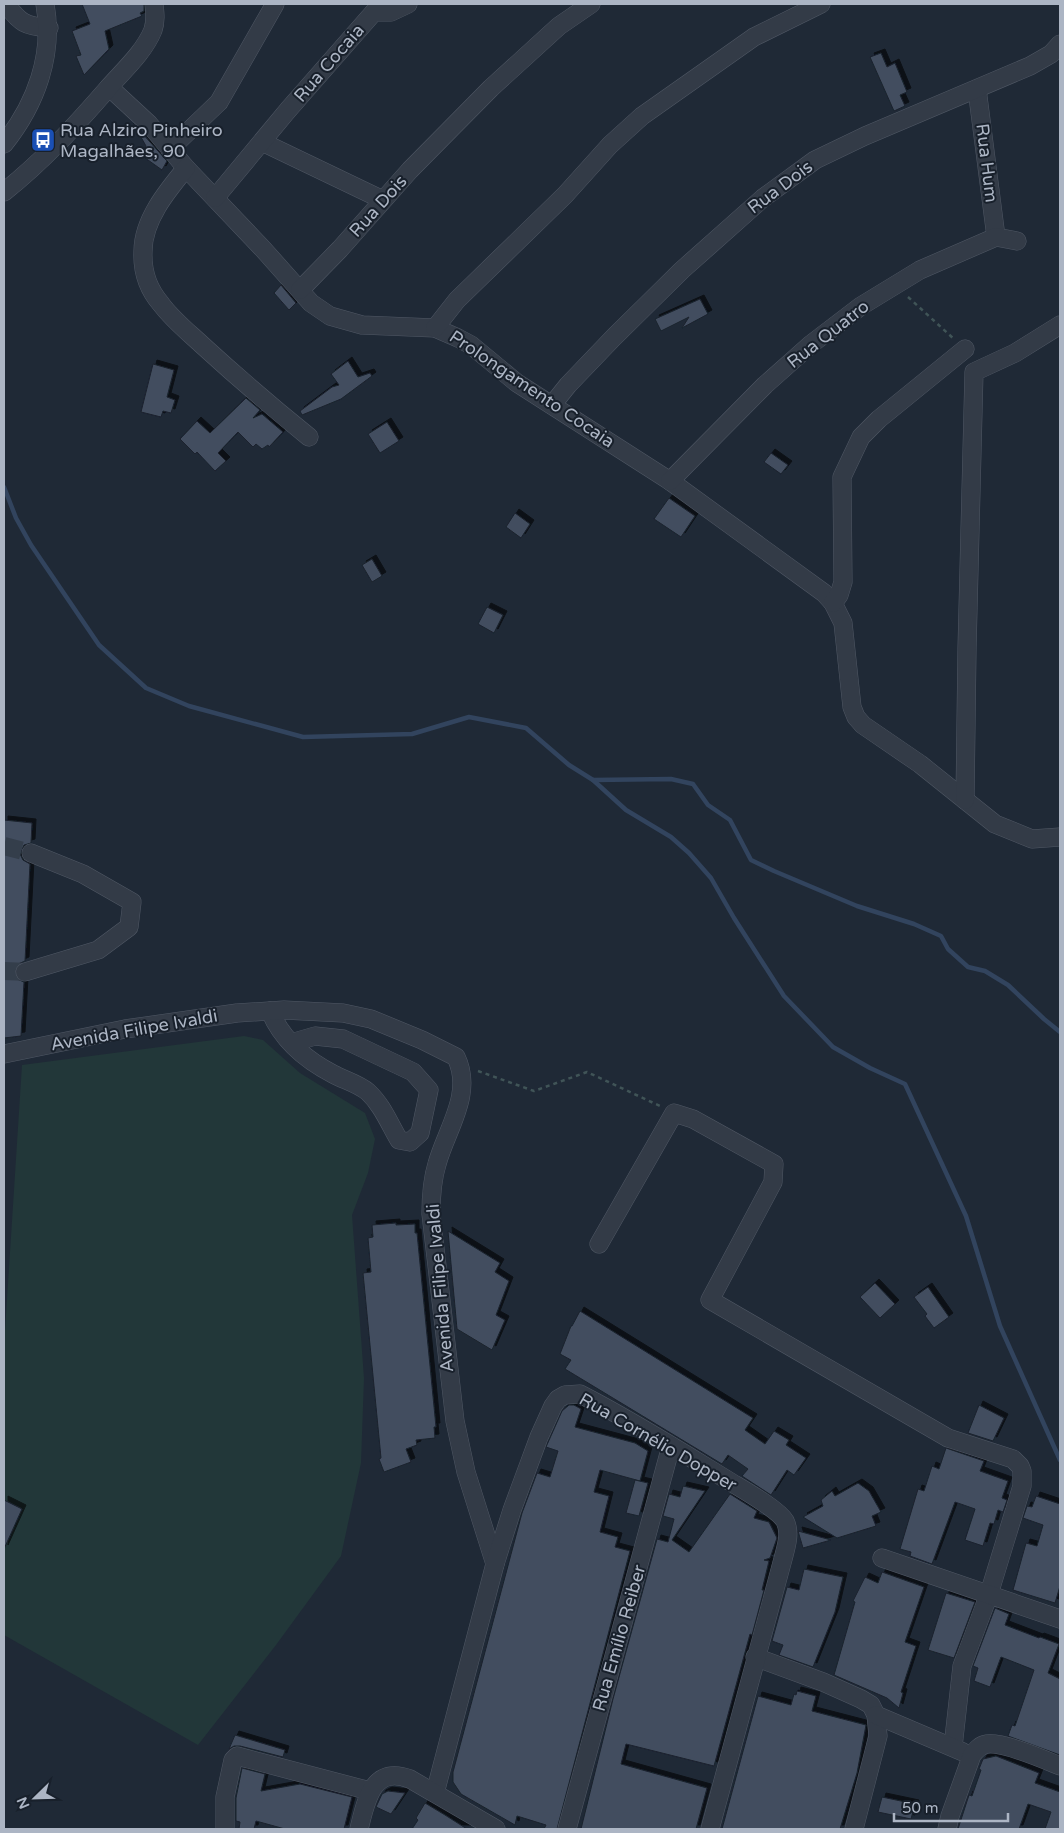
<svg xmlns="http://www.w3.org/2000/svg" width="1064" height="1833" viewBox="0 0 1064 1833" font-family="'Varela Round',sans-serif">
	<defs>
		<filter id="shadow"><feDropShadow dx="4" dy="-4" stdDeviation="0" flood-color="#0009"/></filter>
	</defs>
	<rect width="100%" height="100%" fill="#1f2936"/>
	<polygon fill="#223739" points="244,1036 263,1040 300,1073 365,1113 375,1139 368,1173 352,1215 364,1378 361,1463 341,1556 276,1645 198,1745 4,1635 4,1346 22,1065"/>
	<g fill="none" stroke-linecap="round" stroke-linejoin="round">
		<g stroke="#32445e" stroke-width="4.5">
			<polyline points="4,487 16,518 31,545 99,645 146,688 189,706 303,737 412,734 469,717 526,728 569,765 593,780 671,779 693,784 708,805 730,820 751,860 774,871 857,906 914,924 941,936 948,949 968,967 985,971 1008,985 1044,1019 1060,1032"/>
			<polyline points="593,780 626,810 671,837 689,853 711,878 734,918 784,996 833,1047 870,1068 905,1084 966,1216 1000,1326 1060,1460"/>
		</g>
	</g>
	<g fill="#424e5f" stroke="#1a222d" filter="url(#shadow)">
		<polygon points="82,4 144,4 144,11 140,13 142,16 105,31 109,49 84,75 76,56 81,55 72,31 90,24"/>
		<polygon points="881,53 887,67 895,63 907,92 900,95 905,106 894,111 870,57"/>
		<polygon points="133,123 167,161 162,170 141,155 146,146"/>
		<polygon points="281,285 296,303 289,310 274,293"/>
		<polygon points="700,299 708,314 682,328 689,317 661,331 655,319"/>
		<polygon points="348,361 358,377 370,373 372,376 341,399 302,415 300,411 332,387 339,385 331,374"/>
		<polygon points="153,364 174,370 167,397 175,400 171,413 163,411 161,417 141,412"/>
		<polygon points="246,398 260,410 253,418 262,414 283,432 269,447 268,445 262,449 256,444 253,447 238,432 218,453 226,461 215,471 197,452 195,454 180,439 197,421 210,433"/>
		<polygon points="387,422 399,441 380,453 368,434"/>
		<polygon points="771,453 788,465 781,474 764,462"/>
		<polygon points="669,498 695,516 681,537 654,519"/>
		<polygon points="515,513 530,524 521,538 506,527"/>
		<polygon points="372,559 382,576 372,582 362,565"/>
		<polygon points="487,607 503,615 494,633 478,624"/>
		<polygon points="4,820 32,823 31,843 24,845 20,854 23,860 30,864 25,961 18,964 15,970 17,979 24,982 21,1036 4,1038"/>
		<polygon points="396,1223 396,1225 415,1224 415,1233 417,1233 436,1427 434,1427 435,1438 416,1440 417,1445 406,1449 411,1462 384,1472 379,1459 381,1458 363,1273 371,1272 368,1238 373,1237 372,1225"/>
		<polygon points="448,1231 500,1263 495,1272 509,1281 496,1315 505,1320 492,1350 457,1329"/>
		<polygon points="875,1283 895,1304 880,1318 860,1297"/>
		<polygon points="928,1287 949,1317 934,1328 925,1316 927,1314 914,1297"/>
		<polygon points="580,1311 753,1418 745,1430 765,1444 774,1431 789,1440 786,1445 806,1458 794,1475 787,1470 771,1495 742,1476 748,1469 728,1455 722,1464 565,1369 571,1360 560,1354 571,1326 572,1326"/>
		<polygon points="569,1405 574,1405 581,1409 575,1427 635,1443 648,1451 640,1481 600,1470 594,1492 609,1496 600,1532 618,1537 615,1547 630,1551 557,1829 544,1829 546,1825 517,1816 515,1825 461,1794 453,1782 453,1772 522,1513 537,1473 550,1477 558,1451 546,1447 562,1411"/>
		<polygon points="979,1405 1004,1418 993,1441 968,1433"/>
		<polygon points="946,1448 984,1461 980,1471 1008,1481 1002,1498 1007,1500 1003,1512 998,1510 994,1524 990,1523 983,1546 965,1540 975,1509 955,1502 932,1564 910,1556 911,1552 900,1549 918,1489 924,1491 932,1466 939,1469"/>
		<polygon points="635,1480 648,1483 639,1516 626,1513"/>
		<polygon points="858,1483 869,1491 881,1512 872,1516 876,1526 837,1538 803,1517 823,1506 821,1500 832,1491 835,1496"/>
		<polygon points="683,1486 705,1491 672,1540 689,1552 730,1494 757,1511 754,1518 769,1522 777,1538 770,1558 764,1560 769,1561 762,1590 764,1590 752,1635 750,1634 714,1766 626,1744 621,1764 707,1788 696,1829 581,1829 613,1699 657,1539 668,1542 674,1519 663,1516 669,1494 680,1497"/>
		<polygon points="1036,1496 1060,1504 1060,1586 1055,1603 1013,1590 1026,1543 1037,1546 1043,1525 1023,1518 1027,1506 1032,1507"/>
		<polygon points="4,1500 22,1509 4,1549"/>
		<polygon points="798,1531 831,1540 803,1548"/>
		<polygon points="804,1569 843,1577 835,1612 813,1667 779,1655 783,1645 772,1641 787,1587 799,1590"/>
		<polygon points="882,1572 924,1587 905,1642 916,1646 901,1692 903,1693 899,1708 887,1698 834,1675 855,1602 853,1601 865,1577 878,1583"/>
		<polygon points="946,1593 975,1602 954,1658 928,1650"/>
		<polygon points="995,1608 1009,1614 1005,1625 1039,1638 1040,1637 1059,1644 1048,1673 1060,1679 1060,1755 1008,1736 1012,1725 1015,1726 1034,1670 1001,1657 990,1687 974,1681 978,1668 973,1666"/>
		<polygon points="797,1691 816,1696 812,1711 866,1725 857,1773 840,1829 722,1829 758,1696 791,1705 794,1694 796,1695"/>
		<polygon points="235,1735 285,1750 283,1757 240,1746 234,1746 229,1749"/>
		<polygon points="996,1756 1039,1773 1035,1783 1060,1792 1060,1829 1045,1829 1051,1812 1028,1804 1019,1829 958,1829 969,1795 972,1796 981,1770 979,1769 983,1759"/>
		<polygon points="242,1768 265,1774 261,1791 300,1784 352,1797 344,1829 285,1829 256,1821 254,1829 239,1829 240,1822 236,1821 236,1798"/>
		<polygon points="388,1791 405,1793 391,1814 376,1807 382,1794"/>
		<polygon points="882,1797 915,1804 911,1819 878,1812"/>
		<polygon points="425,1803 445,1815 467,1829 412,1829 418,1820 416,1818"/>
	</g>
	<g fill="none" stroke-linecap="round" stroke-linejoin="round">
		<g stroke="#343e4b" stroke-width="18" stroke-dasharray="18 9" stroke-linecap="butt">
			<polyline points="4,846 31,853"/>
			<polyline points="4,971 25,972"/>
		</g>
		<defs>
			<g id="minor">
				<path d="M 6,4 C 20,23 25,26 49,28"/>
				<polyline points="109,87 149,124 186,168 263,249 311,303 330,316 362,325 435,328 458,338 471,345 517,383 670,481 824,593 833,603 843,623 852,707 856,717 863,725 920,764 995,824 1032,839 1060,837"/>
				<polyline points="977,89 996,237"/>
				<polyline points="262,142 383,200"/>
				<path d="M 4,144 C 36,104 54,55 45,4"/>
				<polyline points="170,149 219,102 275,4"/>
				<path d="M 186,168 C 167,191 143,220 143,251 C 142,271 148,289 161,304 C 172,319 188,332 201,344 C 236,376 272,407 309,437"/>
				<path d="M 4,192 C 43,161 76,125 109,87 C 124,70 144,52 153,30 C 156,21 155,13 154,4"/>
				<polyline points="215,198 288,110 374,12 391,12 408,4"/>
				<polyline points="300,290 340,249 410,170 491,88 559,26 591,4"/>
				<polyline points="435,328 457,300 565,195 610,145 642,116 754,37 821,4"/>
				<polyline points="552,405 568,385 614,337 682,270 763,198 815,160 865,136 1030,66 1051,54 1060,44"/>
				<polyline points="670,481 765,385 810,345 861,306 920,270 996,237 1017,241"/>
				<polyline points="833,603 839,595 843,582 842,477 861,437 879,419 965,349"/>
				<polyline points="965,800 967,649 974,372 1015,353 1060,325"/>
				<polyline points="25,972 98,950 129,927 132,902 83,874 31,853"/>
				<path d="M 270,1011 C 282,1040 306,1060 333,1074 C 344,1080 359,1084 368,1092 C 382,1105 389,1123 399,1140 L 410,1142 L 420,1133 L 429,1090 L 413,1072 L 343,1039 L 315,1036 L 291,1043"/>
				<path d="M 4,1054 L 125,1029 L 237,1013 L 284,1010 L 343,1013 L 371,1019 L 422,1040 L 456,1057 C 474,1094 446,1130 437,1164 C 432,1180 431,1197 431,1214 L 455,1421 L 466,1472 L 495,1564"/>
				<polyline points="599,1244 674,1113 693,1119 774,1164 773,1182 710,1300 948,1438 1013,1459 1020,1466 1022,1471 1022,1486 989,1594 962,1666 953,1747"/>
				<polyline points="882,1558 1060,1619"/>
				<polyline points="755,1657 823,1682 861,1699 871,1705 876,1715 878,1736 854,1829"/>
				<polyline points="876,1715 963,1752"/>
				<path d="M 435,1793 L 495,1564 L 512,1510 L 539,1437 L 553,1406 L 558,1399 L 565,1395 L 580,1394 C 631,1420 680,1451 729,1481 C 742,1489 778,1509 785,1521 C 791,1533 786,1547 783,1559 L 710,1829"/>
				<polyline points="225,1829 225,1797 233,1760 237,1756 370,1791"/>
				<path d="M 359,1829 C 366,1801 372,1765 410,1779 L 496,1829"/>
				<polyline points="567,1829 671,1446"/>
				<path d="M 947,1829 L 950,1816 L 972,1755 C 976,1750 980,1745 987,1744 C 1004,1742 1043,1759 1060,1766"/>
			</g>
		</defs>
		<use href="#minor" stroke="#505865" stroke-width="19"/>
		<g stroke="#405457" stroke-width="2.5" stroke-dasharray="4 4" stroke-linecap="butt">
			<polyline points="908,297 954,339"/>
			<polyline points="478,1071 534,1091 587,1072 660,1106"/>
		</g>
		<use href="#minor" stroke="#333b47" stroke-width="18"/>
	</g>
	<defs>
		<symbol id="bus-square" viewBox="-11 -11 22 22"><rect x="-9" y="-9" width="18" height="18" rx="4" fill="#1a4fb4" stroke="#18202b"/><path d="M-5-6H5V4H4V6H2V4H-2V6H-4V4H-5ZM-3.5-4V0h7V-4ZM-3.5 1.2v1.5H-2V1.2ZM2 1.2v1.5H3.5V1.2Z" fill="#fff"/></symbol>
	</defs>
	<g fill-rule="evenodd">
		<use href="#bus-square" x="29" y="126" width="28" height="28"/>
	</g>
	<g text-anchor="middle" dominant-baseline="central" stroke-width="4" stroke-linejoin="round" paint-order="stroke">
		<g font-size="18" fill="#acb5c4" stroke="#18202b">
			<text transform="translate(329 63) rotate(-49)">Rua Cocaia</text>
			<text transform="translate(987 163) rotate(83)">Rua Hum</text>
			<text transform="translate(780 187) rotate(-37)">Rua Dois</text>
			<text transform="translate(378 206) rotate(-48)">Rua Dois</text>
			<text transform="translate(828 334) rotate(-38)">Rua Quatro</text>
			<text transform="translate(532 389) rotate(34)">Prolongamento Cocaia</text>
			<text transform="translate(134 1030) rotate(-10)">Avenida Filipe Ivaldi</text>
			<text transform="translate(440 1288) rotate(-95)">Avenida Filipe Ivaldi</text>
			<text transform="translate(658 1442) rotate(30)">Rua Cornélio Dopper</text>
			<text transform="translate(619 1638) rotate(-74)">Rua Emílio Reiber</text>
		</g>
		<g font-size="18" fill="#acb5c4" stroke="#18202b" text-anchor="start">
			<text x="60" y="130">Rua Alziro Pinheiro<tspan x="60" dy="21">Magalhães, 90</tspan></text>
		</g>
	</g>
	<rect width="1064" height="1833" fill="none" stroke="#acb5c4" stroke-width="10"/>
	<g transform="translate(35 1798) rotate(247)" stroke="#18202b" stroke-width="4" paint-order="stroke">
	<path d="M0-4L9 19L0 12L-9 19Z" fill="#acb5c4"/>
	<text y="-8" font-size="14" font-weight="bold" text-anchor="middle" fill="#acb5c4">N</text>
	</g>
	<path d="M894 1813v8h114v-8" fill="none" stroke="#acb5c4" stroke-width="2.5"/>
	<text x="902" y="1813" font-size="15" fill="#acb5c4" stroke="#18202b" stroke-width="4" paint-order="stroke">50 m</text>
</svg>
